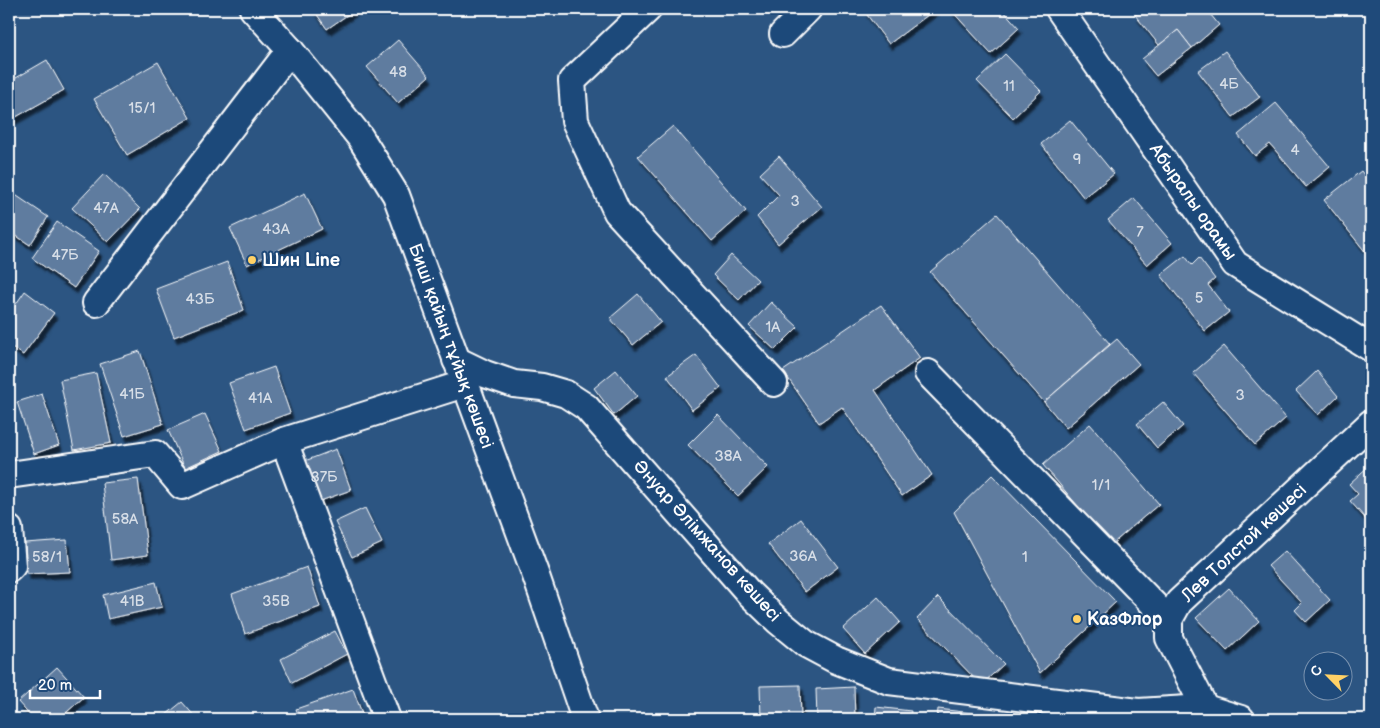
<svg xmlns="http://www.w3.org/2000/svg" width="1380" height="728" viewBox="0 0 1380 728" font-family="'Balsamiq Sans',sans-serif">
	<defs>
		<filter id="shadow"><feDropShadow dx="3" dy="5.5" stdDeviation="1" flood-color="#0009"/></filter>
	</defs>
	<rect width="100%" height="100%" fill="#2c5582"/>
	<filter id="ink" filterUnits="userSpaceOnUse"><feTurbulence type="fractalNoise" baseFrequency=".02" numOctaves="2"/><feDisplacementMap in="SourceGraphic" scale="10" xChannelSelector="R" yChannelSelector="G"/><feConvolveMatrix kernelMatrix="1 2 1 2 8 2 1 2 1" color-interpolation-filters="sRGB"/></filter>
	<g filter="url(#ink)">
		<g fill="#5e7c9f" stroke="#fff" filter="url(#shadow)">
			<polygon points="313,9 356,9 327,29"/>
			<polygon points="867,9 936,9 889,44 864,11"/>
			<polygon points="950,9 1002,9 1019,28 991,54"/>
			<polygon points="1144,9 1206,9 1219,25 1192,48 1178,30 1159,45 1135,15"/>
			<polygon points="1178,30 1192,48 1156,76 1142,59"/>
			<polygon points="398,40 429,76 398,103 367,67"/>
			<polygon points="1225,51 1260,97 1233,117 1198,71"/>
			<polygon points="1005,54 1041,91 1013,118 977,81"/>
			<polygon points="47,60 64,90 9,121 9,82"/>
			<polygon points="158,62 190,118 127,155 94,99"/>
			<polygon points="1276,103 1330,167 1306,187 1270,144 1255,156 1238,135"/>
			<polygon points="1070,120 1114,174 1084,198 1041,144"/>
			<polygon points="673,126 746,211 712,241 638,156"/>
			<polygon points="779,156 822,207 778,244 757,217 779,195 760,174"/>
			<polygon points="1361,171 1371,184 1371,259 1324,200"/>
			<polygon points="104,174 140,209 108,242 72,208"/>
			<polygon points="305,193 322,229 247,265 230,228"/>
			<polygon points="14,194 48,217 30,245 9,231 9,202"/>
			<polygon points="1134,198 1172,243 1147,265 1108,220"/>
			<polygon points="997,214 1110,344 1044,402 930,272"/>
			<polygon points="57,222 99,251 74,288 32,258"/>
			<polygon points="731,255 758,280 739,300 713,275"/>
			<polygon points="1185,256 1192,265 1199,258 1215,279 1208,285 1229,312 1205,331 1161,275"/>
			<polygon points="227,262 244,310 174,337 156,289"/>
			<polygon points="25,291 54,313 23,355 9,345 9,314"/>
			<polygon points="638,294 661,322 633,345 610,318"/>
			<polygon points="771,302 798,327 775,350 749,326"/>
			<polygon points="881,305 920,358 875,390 932,475 902,496 842,407 819,423 783,371"/>
			<polygon points="1117,339 1139,364 1066,428 1044,402"/>
			<polygon points="1224,346 1286,418 1255,445 1193,373"/>
			<polygon points="140,351 163,424 124,436 100,364"/>
			<polygon points="696,355 721,388 692,410 667,376"/>
			<polygon points="274,367 290,413 246,429 229,383"/>
			<polygon points="616,370 637,396 614,415 594,388"/>
			<polygon points="1317,371 1338,396 1318,415 1296,391"/>
			<polygon points="96,373 111,443 74,450 60,380"/>
			<polygon points="42,394 59,445 34,454 17,402"/>
			<polygon points="1163,402 1183,426 1157,448 1137,424"/>
			<polygon points="205,414 222,451 185,468 168,430"/>
			<polygon points="718,415 768,467 738,496 688,445"/>
			<polygon points="1090,424 1159,504 1111,545 1043,465"/>
			<polygon points="336,449 351,490 312,504 297,464"/>
			<polygon points="1371,464 1371,525 1350,501 1358,494 1349,484"/>
			<polygon points="992,475 1116,602 1040,673 954,512"/>
			<polygon points="138,479 148,555 111,560 102,483"/>
			<polygon points="365,508 382,543 352,557 335,522"/>
			<polygon points="801,519 838,567 805,592 768,544"/>
			<polygon points="67,540 70,572 27,574 25,543"/>
			<polygon points="1285,551 1330,600 1306,622 1295,610 1302,603 1268,566"/>
			<polygon points="307,567 320,607 245,634 232,594"/>
			<polygon points="156,582 162,607 108,619 103,595"/>
			<polygon points="1229,588 1259,621 1227,651 1196,618"/>
			<polygon points="878,597 900,622 865,654 843,629"/>
			<polygon points="938,597 1004,664 981,685 917,619"/>
			<polygon points="335,631 347,654 292,683 281,659"/>
			<polygon points="57,667 84,697 59,719 33,719 18,702"/>
			<polygon points="800,685 801,719 761,719 760,686"/>
			<polygon points="854,687 855,719 817,719 816,689"/>
			<polygon points="353,689 363,716 354,719 300,719 296,709"/>
			<polygon points="182,702 197,719 161,719"/>
			<polygon points="876,707 911,711 910,719 875,719"/>
			<polygon points="938,709 981,714 981,719 937,719"/>
		</g>
		<g fill="none" stroke-linecap="round" stroke-linejoin="round">
			<defs>
				<g id="minor">
					<polyline points="253,9 290,50 360,137 396,195 536,576 585,719"/>
					<polyline points="648,9 572,81 575,121 617,212 774,383"/>
					<polyline points="1059,9 1235,264 1371,348"/>
					<polyline points="783,34 808,9"/>
					<polyline points="96,303 290,50"/>
					<polyline points="456,360 485,374 514,384 542,387 566,394 586,407 749,593 778,621 806,644 836,660 889,681 1138,712 1205,708 1241,719"/>
					<polyline points="928,373 1169,620"/>
					<polyline points="9,475 155,454 182,486 284,441"/>
					<polyline points="9,529 12,566 9,569"/>
					<polyline points="1205,708 1169,638 1169,620 1179,602 1371,423"/>
					<polyline points="387,719 284,441 464,384"/>
				</g>
			</defs>
			<use href="#minor" stroke="#fff" stroke-width="30"/>
			<use href="#minor" stroke="#1f4a7a" stroke-width="26"/>
		</g>
	</g>
	<g fill="#ffd166" stroke="#1f4a7a" stroke-width="2">
		<circle cx="252" cy="260" r="5"/>
		<circle cx="1077" cy="619" r="5"/>
	</g>
	<g text-anchor="middle" dominant-baseline="central" stroke-width="4" stroke-linejoin="round" paint-order="stroke">
		<g font-size="15" fill="#d7dee7">
			<text x="398" y="72">48</text>
			<text x="1229" y="84">4Б</text>
			<text x="1009" y="86">11</text>
			<text x="142" y="108">15/1</text>
			<text x="1295" y="150">4</text>
			<text x="1077" y="159">9</text>
			<text x="795" y="201">3</text>
			<text x="106" y="208">47А</text>
			<text x="276" y="229">43А</text>
			<text x="1140" y="232">7</text>
			<text x="65" y="255">47Б</text>
			<text x="1199" y="298">5</text>
			<text x="200" y="299">43Б</text>
			<text x="773" y="327">1А</text>
			<text x="132" y="394">41Б</text>
			<text x="1240" y="395">3</text>
			<text x="260" y="398">41А</text>
			<text x="728" y="456">38А</text>
			<text x="324" y="477">37Б</text>
			<text x="1101" y="485">1/1</text>
			<text x="125" y="519">58А</text>
			<text x="803" y="556">36А</text>
			<text x="47" y="557">58/1</text>
			<text x="1025" y="557">1</text>
			<text x="132" y="601">41В</text>
			<text x="276" y="601">35В</text>
		</g>
		<g font-size="18" fill="#fff" stroke="#1f4a7a">
			<text transform="translate(1193 202) rotate(55)">Абыралы орамы</text>
			<text transform="translate(451 346) rotate(70)">Биші қайың тұйық көшесі</text>
			<text transform="translate(707 541) rotate(48)">Әнуар Әлімжанов көшесі</text>
			<text transform="translate(1244 543) rotate(-43)">Лев Толстой көшесі</text>
		</g>
		<g font-size="18" font-weight="bold" fill="#fff" stroke="#1f4a7a" text-anchor="start">
			<text x="262" y="260">Шин Line</text>
			<text x="1087" y="619">КазФлор</text>
		</g>
	</g>
	<rect width="1380" height="728" fill="none" stroke="#1f4a7a" stroke-width="30"/>
	<rect x="15" y="15" width="1350" height="698" fill="none" stroke="#fff" stroke-width="2" filter="url(#ink)"/>
	<g transform="translate(1328 676) rotate(294)"><circle r="24" fill="#1f4a7a" stroke="#7992af"/>
	<path d="M0-4L9 19L0 12L-9 19Z" fill="#ffd166"/>
	<text y="-8" font-size="14" font-weight="bold" text-anchor="middle" fill="#ffffff">С</text>
	</g>
	<path d="M30 690v8h70v-8" fill="none" stroke="#ffffff" stroke-width="2.5"/>
	<text x="38" y="690" font-size="15" fill="#ffffff" stroke="#1f4a7a" stroke-width="4" paint-order="stroke">20 m</text>
</svg>
